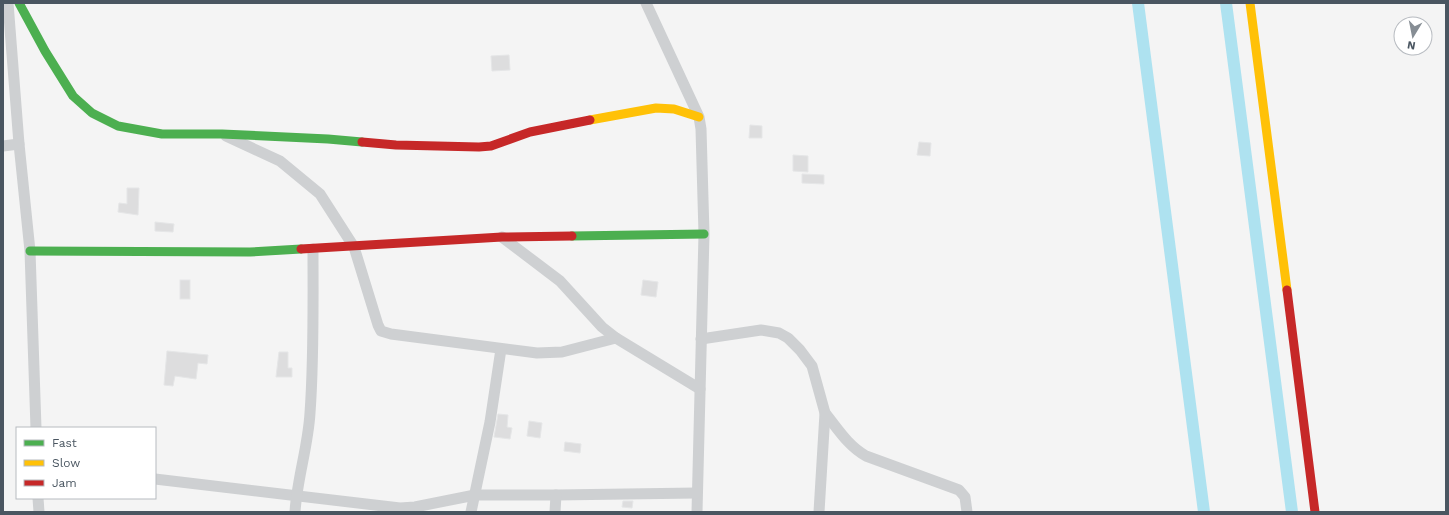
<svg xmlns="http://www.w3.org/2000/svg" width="1449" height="515" viewBox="0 0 1449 515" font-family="'Work Sans',sans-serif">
	<rect width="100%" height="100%" fill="#f4f4f4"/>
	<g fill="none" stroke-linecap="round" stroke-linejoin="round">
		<g stroke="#aee2f0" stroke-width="12">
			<polyline points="1138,3 1204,512"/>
			<polyline points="1226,3 1292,512"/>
		</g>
	</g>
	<g fill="#ddddde" stroke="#e5e6e7">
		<polygon points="509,55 510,70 492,71 491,56"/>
		<polygon points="750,125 762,126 762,138 749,138"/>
		<polygon points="919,142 931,143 930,156 917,155"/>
		<polygon points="793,155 808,156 808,172 793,171"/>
		<polygon points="802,174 824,175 824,184 802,183"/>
		<polygon points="127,188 139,188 138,215 118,212 119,203 127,204"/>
		<polygon points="155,222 174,224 173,232 155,231"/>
		<rect x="180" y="280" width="10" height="19"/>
		<polygon points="643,280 658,282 656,297 641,295"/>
		<polygon points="167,351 208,355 207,364 198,363 196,379 175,376 173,386 164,385"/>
		<polygon points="279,352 288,352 288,368 292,368 292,377 276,377"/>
		<polygon points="498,414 508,415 507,427 512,428 510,439 494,437"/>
		<polygon points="529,421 542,423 540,438 527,436"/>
		<polygon points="565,442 581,444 580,453 564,451"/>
		<polygon points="623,501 633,501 632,508 622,507"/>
	</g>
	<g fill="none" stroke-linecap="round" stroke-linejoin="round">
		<g stroke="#ced0d2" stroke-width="11">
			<polyline points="8,3 19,144 30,251 36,428"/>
			<polyline points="646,3 699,117 701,129 704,234 697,512"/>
			<polyline points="226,136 280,161 320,194 354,247 378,325 381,331 391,334 537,353 562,352 616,338"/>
			<polyline points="3,146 19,144"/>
			<polyline points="502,237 560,281 602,327 616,338 700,389"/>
			<polyline points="701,339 761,330 779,333 788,338 800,350 812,366 825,413 819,512"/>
			<path d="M 825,413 C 838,429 848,446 866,456 L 959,490 L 965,497 L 967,512"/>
			<polyline points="155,479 400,508 415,507 475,495 556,495 696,493"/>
			<polyline points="38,498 39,512"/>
			<path d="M 295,512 C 297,479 308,447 310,413 C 314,359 313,303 313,249"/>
			<polyline points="471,512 490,422 501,349"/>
			<polyline points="555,512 556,495"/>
		</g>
		<g stroke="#4caf50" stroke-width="9">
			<polyline points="19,3 45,51 73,96 92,113 118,126 162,134 222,134 328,139 362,142"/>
			<polyline points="572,236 704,234"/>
			<polyline points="30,251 250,252 301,249"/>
		</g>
		<g stroke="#ffc107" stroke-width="9">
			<polyline points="1250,3 1287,290"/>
			<polyline points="590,120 656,108 674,109 699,117"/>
		</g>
		<g stroke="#c62828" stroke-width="9">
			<polyline points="362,142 396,145 479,147 491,146 530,132 590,120"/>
			<polyline points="301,249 502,237 572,236"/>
			<polyline points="1287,290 1315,512"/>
		</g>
	</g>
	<rect width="1449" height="515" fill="none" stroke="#4a5661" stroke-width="8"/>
	<rect x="16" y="427" width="140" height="72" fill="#ffffff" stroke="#b7bbc0"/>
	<rect x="24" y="440" width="20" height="6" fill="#4caf50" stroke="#b7bbc0"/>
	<text x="52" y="447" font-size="12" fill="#4a5661">Fast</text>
	<rect x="24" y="460" width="20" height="6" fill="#ffc107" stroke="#b7bbc0"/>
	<text x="52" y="467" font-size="12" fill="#4a5661">Slow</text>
	<rect x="24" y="480" width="20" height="6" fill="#c62828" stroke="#b7bbc0"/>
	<text x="52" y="487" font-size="12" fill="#4a5661">Jam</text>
	<g transform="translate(1413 36) rotate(190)"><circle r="19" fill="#ffffff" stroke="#b7bbc0"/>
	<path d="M0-3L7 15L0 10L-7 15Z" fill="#868d94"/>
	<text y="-6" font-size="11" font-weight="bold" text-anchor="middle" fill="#4a5661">N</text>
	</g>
</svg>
